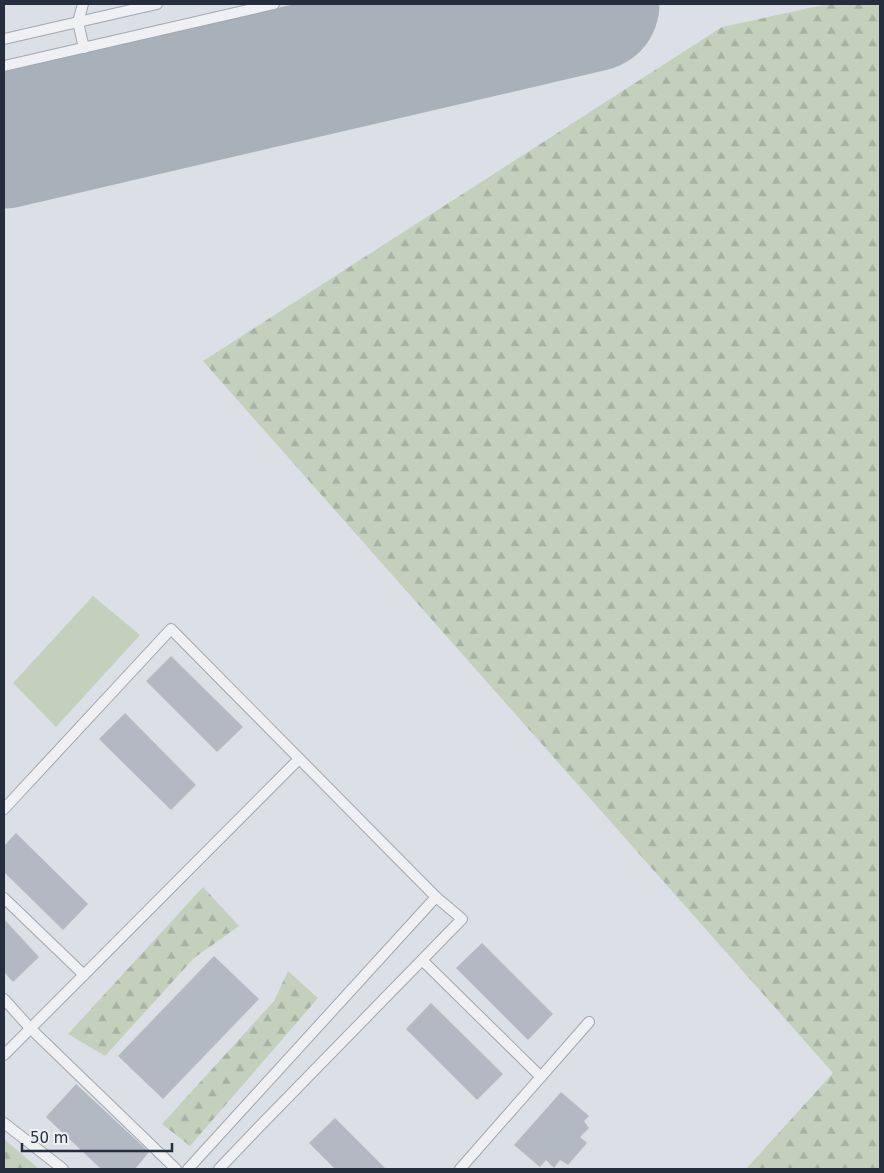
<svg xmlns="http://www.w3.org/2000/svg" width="884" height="1173" viewBox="0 0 884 1173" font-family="'DejaVu Sans',sans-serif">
	<defs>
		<pattern id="forest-firs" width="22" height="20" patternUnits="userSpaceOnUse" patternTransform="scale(1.25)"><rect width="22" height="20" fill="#c2d0bc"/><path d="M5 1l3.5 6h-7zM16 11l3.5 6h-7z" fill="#a7b3a2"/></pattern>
	</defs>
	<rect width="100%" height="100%" fill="#dbe0e6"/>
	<polygon fill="#c2d0bc" points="93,596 140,635 56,727 13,683"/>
	<g fill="url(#forest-firs)">
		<polygon points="828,4 880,4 880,1169 746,1169 833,1073 203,361 722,27"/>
		<polygon points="203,887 239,926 194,958 105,1056 68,1034"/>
		<polygon points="288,971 318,998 190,1146 162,1124 274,1001"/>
		<polygon points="4,1139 39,1169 4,1169"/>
	</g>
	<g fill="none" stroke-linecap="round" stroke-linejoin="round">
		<polyline stroke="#a8b0ba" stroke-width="135" points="4,141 592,4"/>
	</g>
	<g fill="#b3b9c2">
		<polygon points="171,656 243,727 217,752 146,681"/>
		<polygon points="125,713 196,785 171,810 99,739"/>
		<polygon points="16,833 88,904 63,930 4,872 4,846"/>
		<polygon points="4,919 39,957 13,982 4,972"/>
		<polygon points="482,943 553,1014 528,1040 456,968"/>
		<polygon points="214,956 259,999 163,1099 118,1056"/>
		<polygon points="431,1003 503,1074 477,1100 406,1029"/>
		<polygon points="76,1084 149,1152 135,1169 101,1169 46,1117"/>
		<polygon points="561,1092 589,1116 584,1121 589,1128 580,1137 587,1143 568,1165 560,1160 554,1168 546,1160 540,1167 514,1145"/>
		<polygon points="335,1118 386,1169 335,1169 309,1143"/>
	</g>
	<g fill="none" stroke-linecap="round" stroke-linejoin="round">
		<defs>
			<g id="service">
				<polyline points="83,4 78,22 84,48"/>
				<polyline points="4,39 157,4"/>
				<polyline points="4,66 274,4"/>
				<polyline points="4,809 171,629 436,897"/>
				<polyline points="4,898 84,975"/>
				<polyline points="422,960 541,1077"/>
				<polyline points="4,999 30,1028 176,1169"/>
				<polyline points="4,1055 299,759"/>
				<polyline points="4,1123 63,1169"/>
				<polyline points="188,1169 436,897 462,919 258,1128 219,1169"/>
				<polyline points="460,1169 589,1022"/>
			</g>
		</defs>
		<use href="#service" stroke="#a1a7b0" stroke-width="12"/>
		<use href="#service" stroke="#eef0f4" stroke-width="10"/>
	</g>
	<rect width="884" height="1173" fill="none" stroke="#252e3c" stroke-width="10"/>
	<path d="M22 1143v8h150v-8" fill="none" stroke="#252e3c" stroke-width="2.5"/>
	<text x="30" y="1143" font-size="15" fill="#252e3c" stroke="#eaeff4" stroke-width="4" paint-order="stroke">50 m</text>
</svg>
